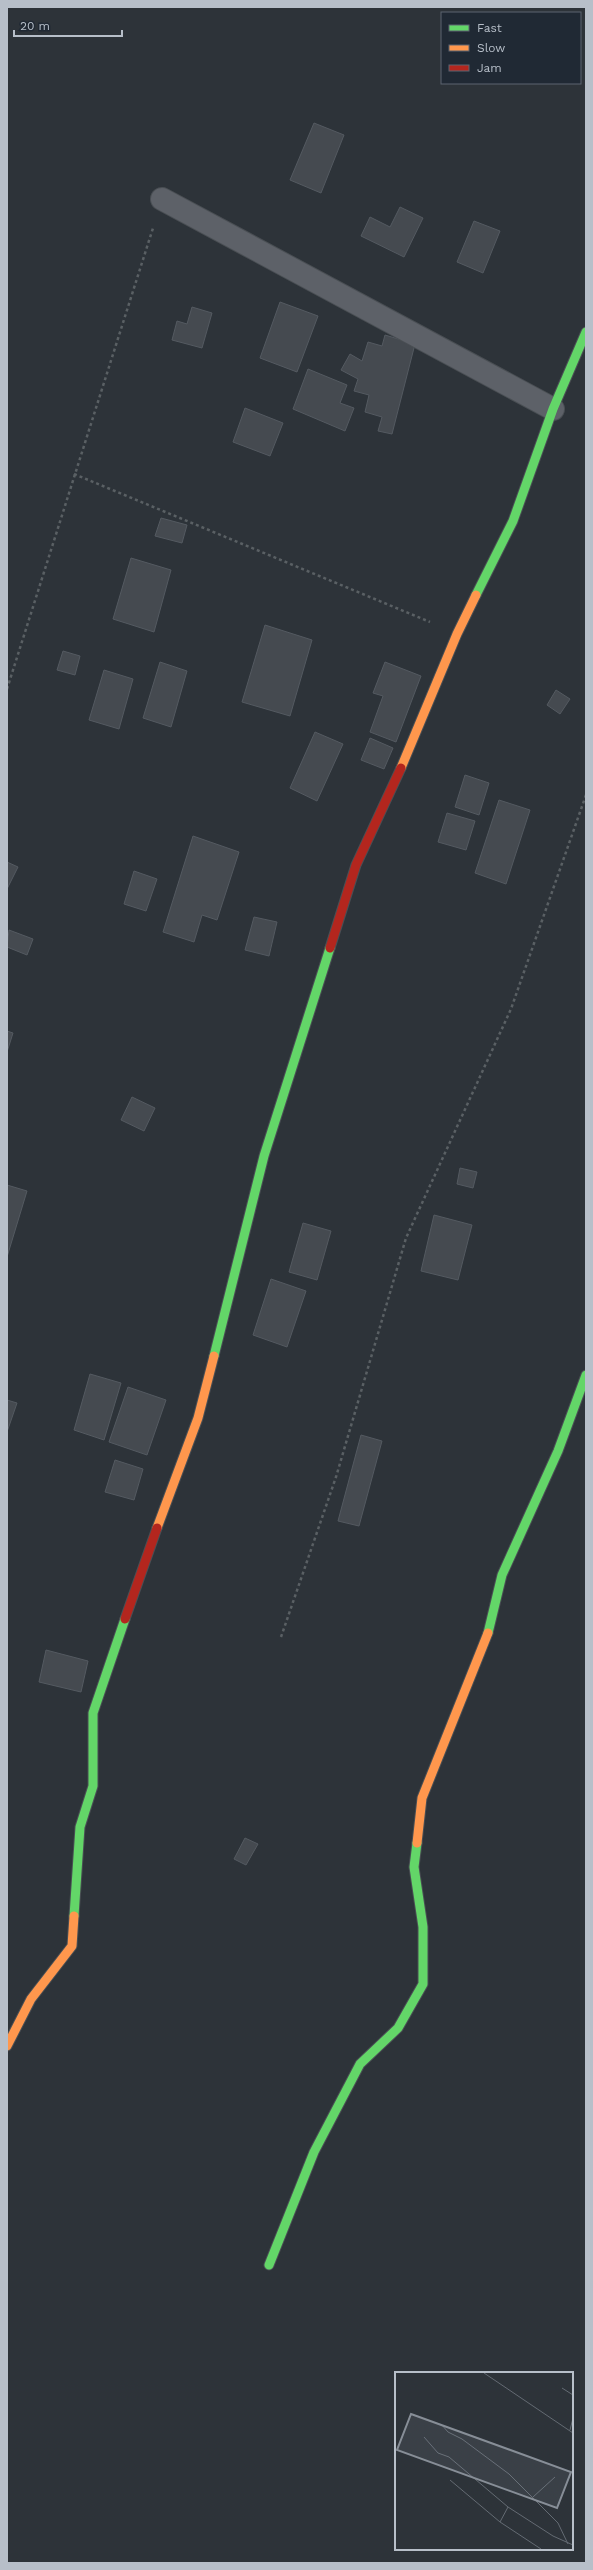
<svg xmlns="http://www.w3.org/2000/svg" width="593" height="2570" viewBox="0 0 593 2570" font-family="'Work Sans',sans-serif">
	<rect width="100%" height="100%" fill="#2d3339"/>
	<g fill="#454a50" stroke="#545a61">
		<polygon points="314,123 344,135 321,193 290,180"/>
		<polygon points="400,207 423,218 404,257 361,236 370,217 390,227"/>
		<polygon points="474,221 500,231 483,273 457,262"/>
		<polygon points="280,302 318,316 297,372 260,358"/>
		<polygon points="192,307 212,313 202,348 172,340 177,321 187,324"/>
		<polygon points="385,335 415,344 392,434 378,431 382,417 365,412 369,395 354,391 358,379 341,370 350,354 362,361 368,342 382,346"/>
		<polygon points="308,369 347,385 340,403 354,408 345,431 293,409"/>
		<polygon points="245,408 283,423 270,456 233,442"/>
		<polygon points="161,518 187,525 182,543 155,536"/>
		<polygon points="131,558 171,570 154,632 113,619"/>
		<polygon points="265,625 312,640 290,716 242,702"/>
		<polygon points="63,651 80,656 75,675 57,670"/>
		<polygon points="160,662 187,671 171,727 143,718"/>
		<polygon points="385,662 421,676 396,742 370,732 383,696 373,693"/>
		<polygon points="104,670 133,679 119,729 89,720"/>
		<polygon points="556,690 570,699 560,714 547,705"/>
		<polygon points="315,732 343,744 317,801 290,788"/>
		<polygon points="370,738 393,748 384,769 361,760"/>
		<polygon points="465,775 489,783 479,815 455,807"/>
		<polygon points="499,800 530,810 506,884 475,873"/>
		<polygon points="447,813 475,821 466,850 438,842"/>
		<polygon points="193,836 239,852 217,920 202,915 194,942 163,932"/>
		<polygon points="7,862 18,867 7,889"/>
		<polygon points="134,871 157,879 146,911 124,904"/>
		<polygon points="254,917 277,922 269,956 245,950"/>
		<polygon points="9,930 33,939 27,955 7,947"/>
		<polygon points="7,1031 13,1033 7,1052"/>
		<polygon points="132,1097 155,1108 144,1131 121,1120"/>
		<polygon points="460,1168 477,1172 473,1188 457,1184"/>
		<polygon points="7,1185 27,1191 7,1257"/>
		<polygon points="434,1215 472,1225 458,1280 421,1271"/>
		<polygon points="303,1223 331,1231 317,1280 289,1272"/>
		<polygon points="271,1279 306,1291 287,1347 253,1335"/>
		<polygon points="90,1374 121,1383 104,1440 74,1430"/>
		<polygon points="128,1387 166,1400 147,1455 109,1442"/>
		<polygon points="7,1400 17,1403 7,1432"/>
		<polygon points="361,1435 382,1441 359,1526 338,1521"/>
		<polygon points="115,1460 143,1469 134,1500 105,1492"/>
		<polygon points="46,1650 88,1661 81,1692 39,1682"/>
		<polygon points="245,1838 258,1844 246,1865 234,1859"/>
	</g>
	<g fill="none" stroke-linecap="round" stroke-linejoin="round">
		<defs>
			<polyline id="street" points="162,199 553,409"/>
			<g id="fast">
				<polyline points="476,595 513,521 553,409 586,332"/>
				<polyline points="214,1356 264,1156 330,948"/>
				<polyline points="488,1633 502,1575 558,1451 586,1375"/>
				<polyline points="74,1916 80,1827 93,1786 93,1713 125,1619"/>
				<polyline points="269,2265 314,2152 360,2064 398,2028 423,1984 423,1927 414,1867 417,1843"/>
			</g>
			<g id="slow">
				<polyline points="401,768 457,634 476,595"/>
				<polyline points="157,1528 198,1418 214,1356"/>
				<polyline points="417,1843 422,1798 488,1633"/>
				<polyline points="7,2046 31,1999 72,1946 74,1916"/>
			</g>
			<g id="jam">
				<polyline points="330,948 356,865 401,768"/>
				<polyline points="125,1619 157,1528"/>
			</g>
		</defs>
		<use href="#street" stroke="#4a4f54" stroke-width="24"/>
		<use href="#fast" stroke="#4a4f54" stroke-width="11"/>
		<use href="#slow" stroke="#4a4f54" stroke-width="11"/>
		<use href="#jam" stroke="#4a4f54" stroke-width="11"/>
		<g stroke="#5a6064" stroke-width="2.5" stroke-dasharray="3 3" stroke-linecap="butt">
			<polyline points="74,474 430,622"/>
			<polyline points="7,689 153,228"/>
			<polyline points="281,1637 336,1477 406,1238 511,1009 586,795"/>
		</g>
		<use href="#street" stroke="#5d6168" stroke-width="22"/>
		<use href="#fast" stroke="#63d668" stroke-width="9"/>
		<use href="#slow" stroke="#ff974d" stroke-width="9"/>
		<use href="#jam" stroke="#b3261e" stroke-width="9"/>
	</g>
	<g transform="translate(395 2372)">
		<rect width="178" height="178" fill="#2d3339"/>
		<path fill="none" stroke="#646b73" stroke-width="1" d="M 89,1 L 178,61M 167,16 L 178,23M 46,52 L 53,60 L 67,67 L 114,102 L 163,151 L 173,172M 175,58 L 178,46M 29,65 L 43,81 L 54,85 L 113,135 L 158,164 L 178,173M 55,108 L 105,150 L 146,177M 138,125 L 160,105M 105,150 L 113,135"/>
		<path fill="#878e97" fill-opacity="0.15" stroke="#878e97" stroke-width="2" d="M 16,42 L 176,100 L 162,136 L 2,78 Z"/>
		<rect width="178" height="178" fill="none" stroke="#b7bfc9" stroke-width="2"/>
	</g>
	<rect width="593" height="2570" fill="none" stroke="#b7bfc9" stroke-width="16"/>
	<rect x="441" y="12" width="140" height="72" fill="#202934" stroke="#5c6570"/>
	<rect x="449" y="25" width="20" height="6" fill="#63d668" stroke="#5c6570"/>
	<text x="477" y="32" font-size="12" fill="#b7bfc9">Fast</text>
	<rect x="449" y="45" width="20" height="6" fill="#ff974d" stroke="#5c6570"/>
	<text x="477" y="52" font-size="12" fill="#b7bfc9">Slow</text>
	<rect x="449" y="65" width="20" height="6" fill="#b3261e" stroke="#5c6570"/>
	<text x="477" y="72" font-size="12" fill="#b7bfc9">Jam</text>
	<path d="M14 30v6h108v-6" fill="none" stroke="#b7bfc9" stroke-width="2"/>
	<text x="20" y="30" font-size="12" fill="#b7bfc9" stroke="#202934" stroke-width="3" paint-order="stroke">20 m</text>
</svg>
